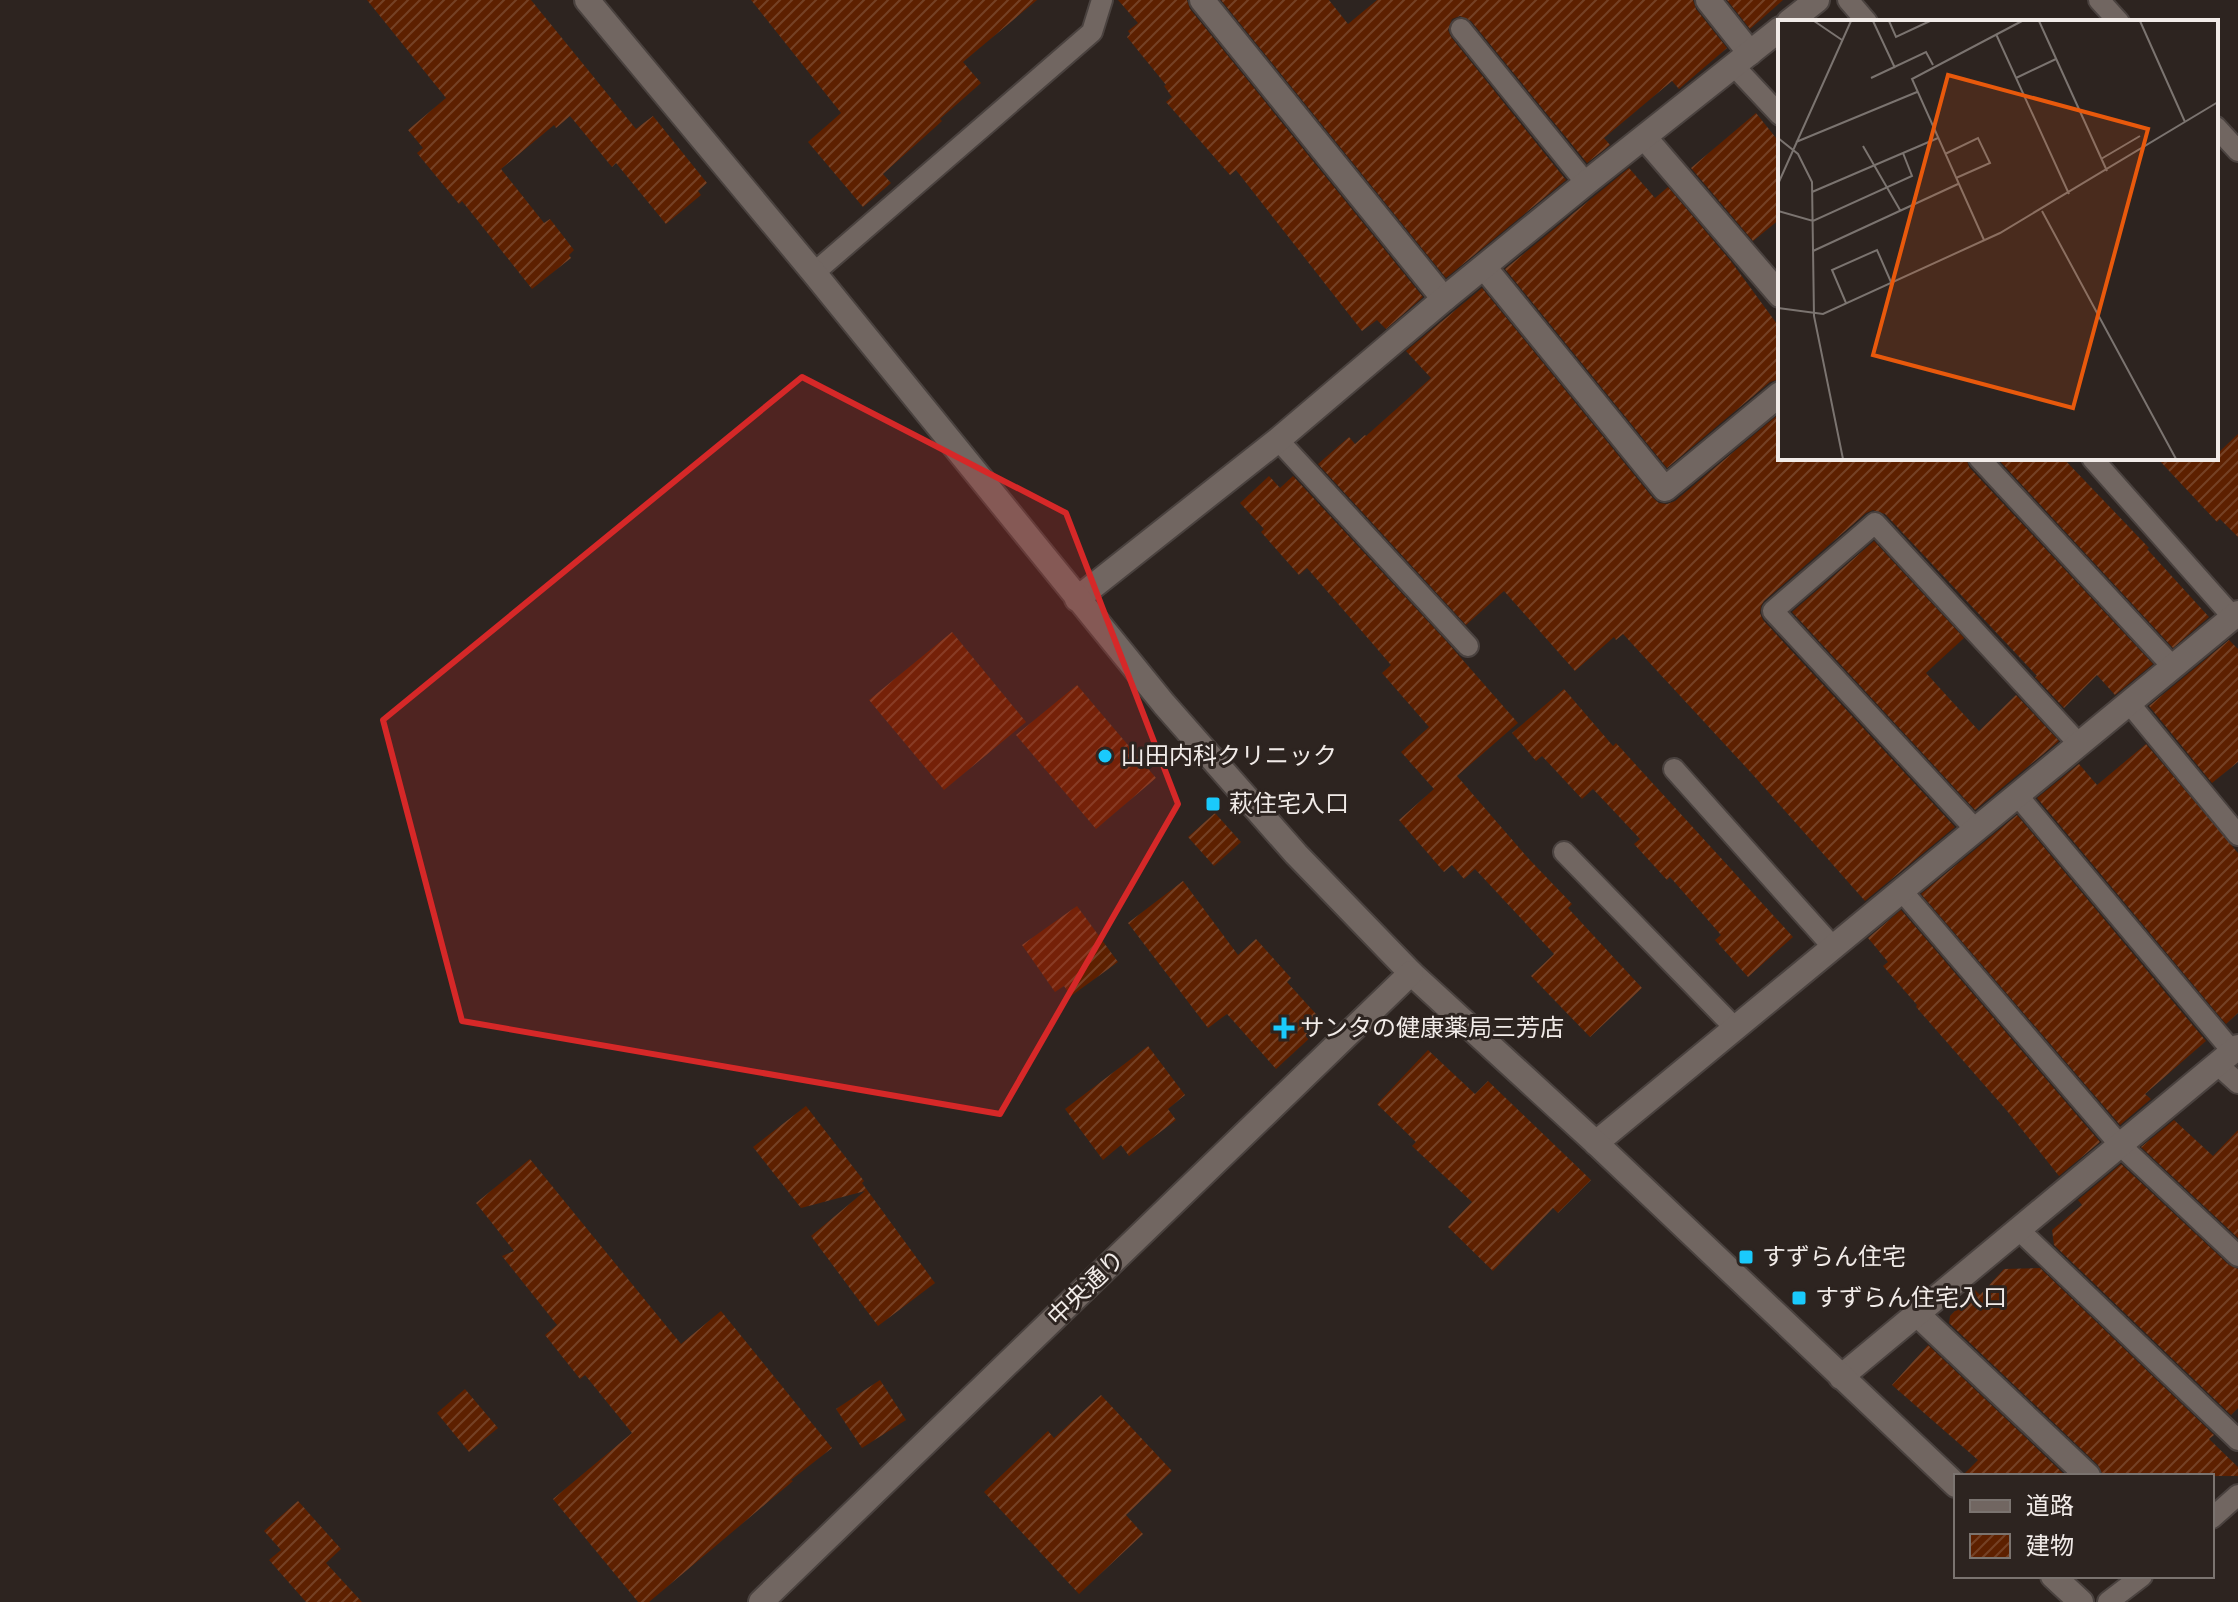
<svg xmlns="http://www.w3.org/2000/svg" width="2238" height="1602" viewBox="0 0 2238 1602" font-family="Karla,'Noto Sans JP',sans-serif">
	<defs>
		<pattern id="building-hatch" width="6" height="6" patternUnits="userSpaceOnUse" patternTransform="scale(2)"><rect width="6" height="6" fill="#5d2000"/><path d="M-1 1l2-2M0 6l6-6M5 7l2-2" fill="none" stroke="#754125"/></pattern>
	</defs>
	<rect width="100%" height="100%" fill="#2d2420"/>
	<g fill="url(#building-hatch)">
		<polygon points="367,0 531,0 636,129 653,116 707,183 698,191 701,195 666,224 616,163 612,167 570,116 556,128 554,125 501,169 544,223 550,219 574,250 569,255 571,258 532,289 462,201 459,204 417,153 423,148 408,130 446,98"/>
		<polygon points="751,0 1037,0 963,62 981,83 940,119 942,121 883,174 891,183 863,207 808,142 841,113"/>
		<polygon points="1118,0 1187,0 1190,9 1423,297 1386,329 1377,320 1362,331 1236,170 1230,175 1166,102 1172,97 1164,86 1166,85 1127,37 1130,34 1128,31 1138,23"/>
		<polygon points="1221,0 1329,0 1348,24 1377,0 1693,0 1696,9 1727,48 1679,89 1672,81 1604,138 1610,145 1587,163 1471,21 1460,16 1452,19 1448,30 1451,37 1566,180 1446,278"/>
		<polygon points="1727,0 1783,0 1750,29"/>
		<polygon points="1756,113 1780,143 1780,219 1753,241 1691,168"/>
		<polygon points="1629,168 1655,198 1668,187 1730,260 1780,328 1780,379 1770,382 1667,468 1505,269"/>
		<polygon points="1482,288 1653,498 1659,503 1667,504 1675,501 1780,413 1780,458 1966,458 1969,467 2153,664 2115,695 2097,675 2064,708 2035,677 2037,676 1885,514 1873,510 1866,513 1764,601 1761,606 1760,613 1763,620 1955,827 1865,901 1754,776 1623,634 1616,640 1614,637 1575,671 1504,591 1466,625 1318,464 1349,437 1355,444 1365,435 1366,436 1431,378 1406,351"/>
		<polygon points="2238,434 2238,537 2220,519 2217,522 2157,458 2216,458 2216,455"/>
		<polygon points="1997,458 2063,458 2149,548 2147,549 2209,617 2173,648"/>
		<polygon points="1269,476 1280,488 1293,476 1447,642 1518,723 1457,776 1528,858 1572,904 1568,908 1642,988 1590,1037 1531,976 1554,954 1475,869 1464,879 1452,865 1444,872 1399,820 1434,789 1401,752 1429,727 1382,673 1391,665 1307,568 1299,575 1261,532 1264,529 1240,503"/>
		<polygon points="1874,541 1964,638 1926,673 1979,731 2016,695 2059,741 1975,810 1792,612"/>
		<polygon points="952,632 1026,722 944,790 869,700"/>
		<polygon points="2229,640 2238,649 2238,762 2212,783 2149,706"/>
		<polygon points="1077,685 1156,778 1096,829 1016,735"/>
		<polygon points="1564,689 1613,746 1616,743 1793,937 1748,977 1715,940 1721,935 1670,877 1667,880 1634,844 1640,839 1593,789 1582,799 1542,756 1536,761 1512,733"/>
		<polygon points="2146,744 2238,853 2238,1013 2226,1024 2037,798 2079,764 2097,785"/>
		<polygon points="1215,813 1241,842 1214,866 1188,837"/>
		<polygon points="2017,815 2206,1041 2145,1094 2151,1099 2120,1125 1921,894"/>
		<polygon points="1183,881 1238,955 1256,939 1291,978 1287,982 1325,1024 1276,1069 1227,1014 1208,1028 1128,923"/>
		<polygon points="1077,906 1118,962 1071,996 1064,986 1055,992 1022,945"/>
		<polygon points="1901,910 2100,1142 2059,1176 2008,1112 1916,1007 1917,1005 1883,966 1888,962 1868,938"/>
		<polygon points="1148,1046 1185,1095 1168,1109 1176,1120 1129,1156 1121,1145 1103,1160 1065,1109"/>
		<polygon points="1428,1050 1475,1094 1488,1081 1591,1180 1558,1213 1553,1208 1493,1271 1448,1227 1472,1202 1412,1146 1416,1142 1377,1104"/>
		<polygon points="806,1106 864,1181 862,1183 935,1283 878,1326 811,1236 865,1191 801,1208 753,1147"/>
		<polygon points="2174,1120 2213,1156 2238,1130 2238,1238 2141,1147"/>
		<polygon points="530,1159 681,1344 721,1311 832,1448 791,1480 793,1481 649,1602 638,1602 553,1499 632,1433 585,1375 580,1379 545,1335 557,1325 502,1256 514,1251 476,1203"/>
		<polygon points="2121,1164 2229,1265 2238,1269 2238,1408 2231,1415 2054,1245 2052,1230 2082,1205 2078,1200"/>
		<polygon points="2040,1268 2214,1435 2209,1439 2238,1467 2238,1476 2103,1476 2098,1465 1949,1323 1950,1316 1975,1290 1980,1295 2004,1269"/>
		<polygon points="1928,1345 2066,1476 1968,1476 1965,1473 1978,1460 1892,1385"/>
		<polygon points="880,1380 906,1420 862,1448 836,1409"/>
		<polygon points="465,1389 498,1428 469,1452 437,1413"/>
		<polygon points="1101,1395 1172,1471 1126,1515 1143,1534 1079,1594 984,1492 1048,1431 1054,1438"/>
		<polygon points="298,1501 341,1549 326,1563 362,1602 306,1602 269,1560 281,1550 264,1531"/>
	</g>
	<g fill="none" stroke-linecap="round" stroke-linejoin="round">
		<defs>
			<g id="service">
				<polyline points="1848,0 1867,22"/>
				<polyline points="2099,0 2119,22"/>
				<polyline points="1461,29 1586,183"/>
				<polyline points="1734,66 1780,115"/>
				<polyline points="2216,127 2238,151"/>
				<polyline points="814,273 1092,32 1102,0"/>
				<polyline points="1278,440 1468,646"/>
				<polyline points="1979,458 2173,667"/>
				<polyline points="2092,458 2233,617"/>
				<polyline points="2129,703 2238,835"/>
				<polyline points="1674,769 1833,947"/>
				<polyline points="2017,795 2233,1052"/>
				<polyline points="1976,830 1773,611 1875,523 2079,744"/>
				<polyline points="1564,852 1735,1028"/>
				<polyline points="1901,890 2120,1145 2238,1256"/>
				<polyline points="2217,1064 2238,1083"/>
				<polyline points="2019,1230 2238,1440"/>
				<polyline points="2212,1518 2238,1495"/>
				<polyline points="2108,1602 2142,1576"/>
			</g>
			<g id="minor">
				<polyline points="1202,0 1444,299"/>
				<polyline points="1708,0 1750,53"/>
				<polyline points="1789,22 1817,0"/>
				<polyline points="1645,138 1780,295"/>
				<polyline points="1484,267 1665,489 1780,394"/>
				<polyline points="1077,599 1278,440 1444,299 1586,183 1780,29"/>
				<polyline points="1596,1143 2238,613"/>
				<polyline points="1917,1314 2088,1476"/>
				<polyline points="1841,1377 2238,1047"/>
			</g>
			<g id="tertiary">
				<polyline points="587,0 814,273 1164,704 1296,854 1411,973 1596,1143 1956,1485"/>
				<polyline points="2053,1576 2081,1602"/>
				<polyline points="761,1602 1411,973"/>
			</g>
		</defs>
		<use href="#service" stroke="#4a423f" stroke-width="24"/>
		<use href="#minor" stroke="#4a423f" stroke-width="28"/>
		<use href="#tertiary" stroke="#4a423f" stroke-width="28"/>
		<use href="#service" stroke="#716661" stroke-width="20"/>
		<use href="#minor" stroke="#716661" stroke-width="24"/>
		<use href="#tertiary" stroke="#716661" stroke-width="24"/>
	</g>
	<path fill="#d62828" fill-opacity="0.2" stroke="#d62828" stroke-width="6" stroke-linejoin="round" d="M 802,377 L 1066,513 L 1178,804 L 1000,1114 L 462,1021 L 383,720 Z"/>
	<g fill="#1acafc" stroke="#2d2420" stroke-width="3">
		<circle cx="1105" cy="756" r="8"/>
		<rect x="1205" y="796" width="16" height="16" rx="4"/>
		<path d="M1280 1016h8v8h8v8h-8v8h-8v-8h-8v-8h8z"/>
		<rect x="1738" y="1249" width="16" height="16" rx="4"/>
		<rect x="1791" y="1290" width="16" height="16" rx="4"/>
	</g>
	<g text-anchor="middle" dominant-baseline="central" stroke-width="6" stroke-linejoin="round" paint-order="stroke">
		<g font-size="24" fill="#f1ebe8" stroke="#2d2420" text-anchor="start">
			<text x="1121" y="756">山田内科クリニック</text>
			<text x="1229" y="804">萩住宅入口</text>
			<text x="1300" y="1028">サンタの健康薬局三芳店</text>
			<text x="1762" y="1257">すずらん住宅</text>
			<text x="1815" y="1298">すずらん住宅入口</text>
		</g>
		<g font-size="24" fill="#f1ebe8" stroke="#2d2420">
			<text transform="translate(1086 1288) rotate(-44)">中央通り</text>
		</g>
	</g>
	<g transform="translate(1778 20)">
		<rect width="440" height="440" fill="#2d2420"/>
		<path fill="none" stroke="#7b7470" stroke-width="2" d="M 36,1 L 64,20M 95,1 L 117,48M 111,1 L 118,17 L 152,1M 261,1 L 329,151M 362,1 L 407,102M 218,14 L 291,174M 93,58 L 148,32 L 155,45M 238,58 L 278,39M 0,118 L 20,134 L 34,162 L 36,296 L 65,439M 18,122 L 139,72M 85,126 L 122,190M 167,134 L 200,118 L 212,143 L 178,158M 323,139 L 362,116M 0,164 L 73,1M 34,172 L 160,118M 0,191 L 35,201 L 134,156 L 125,133M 264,191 L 398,439M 206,220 L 134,59 L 244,1M 35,231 L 180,164M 68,283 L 54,250 L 99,230 L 113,262M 0,288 L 45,294 L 222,213 L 440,82"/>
		<path fill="#e8590c" fill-opacity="0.15" stroke="#e8590c" stroke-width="4" d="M 170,55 L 370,109 L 295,388 L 95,335 Z"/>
		<rect width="440" height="440" fill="none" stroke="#f1ebe8" stroke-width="4"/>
	</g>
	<rect x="1954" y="1474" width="260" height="104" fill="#2d2420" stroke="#7b7470" stroke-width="2"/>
	<rect x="1970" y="1500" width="40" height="12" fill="#716661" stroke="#7b7470" stroke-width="2"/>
	<text x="2026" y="1514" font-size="24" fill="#f1ebe8">道路</text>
	<rect x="1970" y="1534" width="40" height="24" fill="url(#building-hatch)" stroke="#7b7470" stroke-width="2"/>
	<text x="2026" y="1554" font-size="24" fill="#f1ebe8">建物</text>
</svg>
